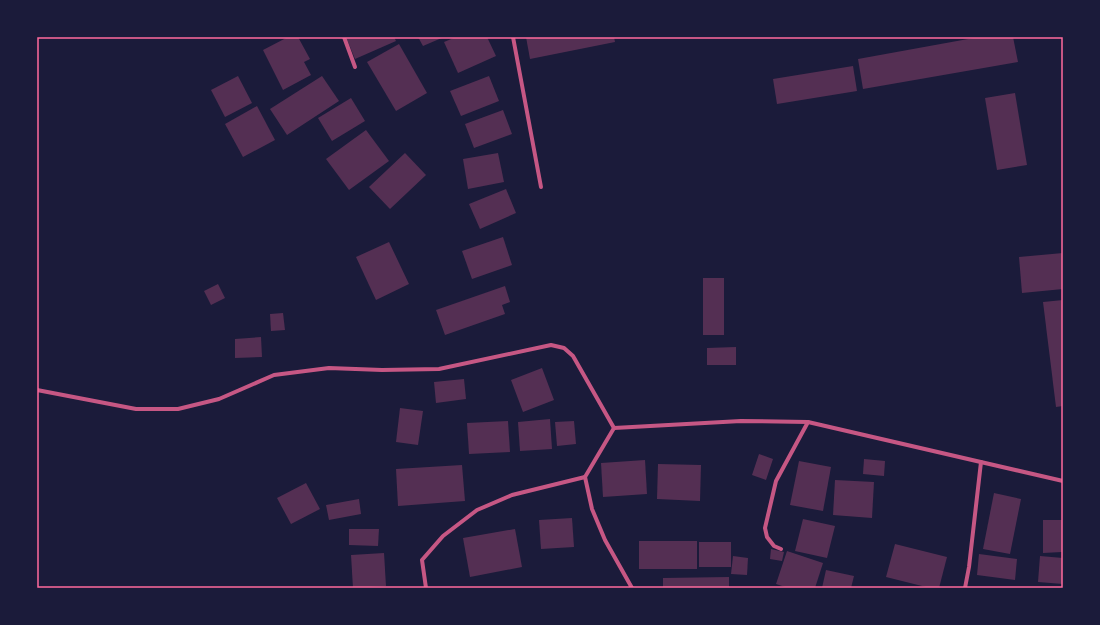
<svg xmlns="http://www.w3.org/2000/svg" width="1100" height="625" viewBox="0 0 1100 625" font-family="Literata,serif">
	<rect width="100%" height="100%" fill="#1b1b3a"/>
	<g fill="#542f53">
		<polygon points="288,37 298,37 310,59 304,62 311,75 283,90 263,50"/>
		<polygon points="346,37 394,37 396,41 355,59"/>
		<polygon points="418,37 444,37 423,46"/>
		<polygon points="456,37 487,37 496,56 458,73 444,42"/>
		<polygon points="526,37 614,37 615,42 530,59"/>
		<polygon points="979,37 1013,37 1018,62 863,89 858,59"/>
		<polygon points="399,44 427,93 396,111 367,62"/>
		<polygon points="853,66 857,91 777,104 773,79"/>
		<polygon points="238,76 252,103 225,117 211,90"/>
		<polygon points="322,76 339,101 287,135 270,109"/>
		<polygon points="489,76 499,101 461,116 450,91"/>
		<polygon points="1015,93 1027,165 997,170 985,98"/>
		<polygon points="351,98 365,121 332,141 318,118"/>
		<polygon points="257,106 275,140 243,157 225,124"/>
		<polygon points="503,110 512,134 474,148 465,124"/>
		<polygon points="366,130 389,161 349,190 326,159"/>
		<polygon points="405,153 426,175 390,209 369,187"/>
		<polygon points="498,153 504,182 468,189 463,159"/>
		<polygon points="506,189 516,213 480,229 469,204"/>
		<polygon points="503,237 512,265 472,279 462,251"/>
		<polygon points="389,242 409,284 376,300 356,257"/>
		<polygon points="1063,253 1063,289 1022,293 1019,257"/>
		<rect x="703" y="278" width="21" height="57"/>
		<polygon points="218,284 225,298 211,305 204,291"/>
		<polygon points="505,286 510,302 502,305 505,314 445,335 436,310"/>
		<polygon points="1063,300 1063,406 1056,407 1043,302"/>
		<polygon points="283,313 285,330 271,331 270,314"/>
		<polygon points="261,337 262,357 235,358 235,339"/>
		<polygon points="736,347 736,365 707,365 707,348"/>
		<polygon points="542,368 554,400 523,412 511,380"/>
		<polygon points="464,379 466,399 436,403 434,382"/>
		<polygon points="400,408 423,411 418,445 396,442"/>
		<polygon points="550,419 552,449 520,451 518,422"/>
		<polygon points="508,421 510,452 469,454 467,423"/>
		<polygon points="574,421 576,444 557,446 555,422"/>
		<polygon points="759,454 773,459 766,480 752,475"/>
		<polygon points="864,459 885,461 884,476 863,474"/>
		<polygon points="645,460 647,494 603,497 601,463"/>
		<polygon points="799,461 831,467 823,511 790,505"/>
		<polygon points="658,464 701,465 700,501 657,499"/>
		<polygon points="462,465 465,501 398,506 396,469"/>
		<polygon points="835,480 874,482 872,518 833,515"/>
		<polygon points="306,483 320,509 291,524 277,498"/>
		<polygon points="994,493 1021,499 1010,554 983,549"/>
		<polygon points="359,499 361,514 329,520 326,505"/>
		<polygon points="572,518 574,547 541,549 539,520"/>
		<polygon points="803,519 835,526 827,558 795,551"/>
		<polygon points="1043,520 1062,520 1062,552 1043,553"/>
		<polygon points="349,529 379,529 378,546 349,545"/>
		<polygon points="515,529 522,567 470,577 463,538"/>
		<rect x="639" y="541" width="58" height="28"/>
		<rect x="699" y="542" width="32" height="25"/>
		<polygon points="895,544 947,557 939,588 930,588 886,577"/>
		<polygon points="771,549 784,552 782,561 770,559"/>
		<polygon points="787,551 823,563 815,588 788,588 776,584"/>
		<polygon points="384,553 386,586 353,588 351,555"/>
		<polygon points="979,554 1017,559 1015,580 977,575"/>
		<polygon points="733,556 748,558 747,575 731,574"/>
		<polygon points="1040,556 1063,558 1063,584 1038,582"/>
		<polygon points="826,570 854,576 851,588 822,588"/>
		<polygon points="729,577 729,588 663,588 663,578"/>
	</g>
	<g fill="none" stroke-linecap="round" stroke-linejoin="round">
		<g stroke="#c65784" stroke-width="4">
			<polyline points="344,37 355,67"/>
			<polyline points="513,37 541,187"/>
			<polyline points="37,390 136,409 178,409 219,399 274,375 329,368 382,370 439,369 551,345 564,348 573,356 614,428"/>
			<polyline points="614,428 741,421 808,422 1063,481"/>
			<polyline points="585,477 592,509 605,540 632,588"/>
			<polyline points="781,549 774,546 767,537 765,528 776,481 808,422"/>
			<polyline points="426,588 422,560 443,536 477,510 512,495 585,477 614,428"/>
			<polyline points="965,588 969,567 981,462"/>
		</g>
	</g>
	<rect width="1100" height="625" fill="none" stroke="#1b1b3a" stroke-width="76"/>
	<rect x="38" y="38" width="1024" height="549" fill="none" stroke="#ff6b9d" stroke-width="1.5"/>
</svg>
